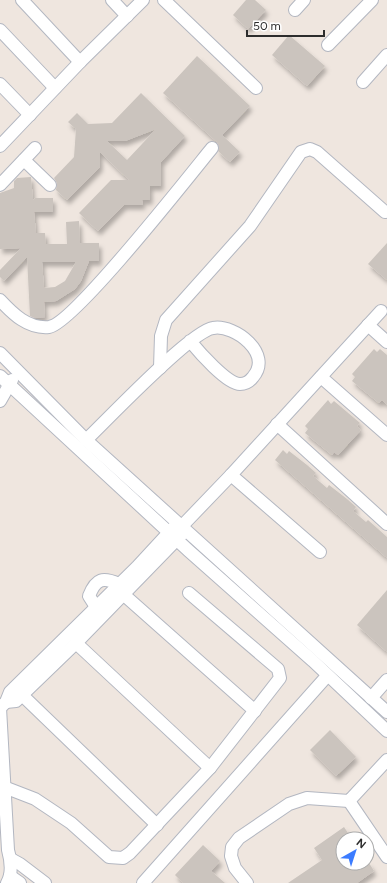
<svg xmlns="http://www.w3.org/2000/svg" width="387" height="883" viewBox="0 0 387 883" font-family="Figtree,sans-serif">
	<defs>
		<filter id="shadow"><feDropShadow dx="2.5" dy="4.5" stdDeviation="2" flood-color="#0004"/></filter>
	</defs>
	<rect width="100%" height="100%" fill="#efe6df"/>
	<g fill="#cbc4be" fill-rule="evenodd" filter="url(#shadow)">
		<polygon points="246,0 255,0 266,10 248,29 233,15"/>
		<polygon points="289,35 325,66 307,86 272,55"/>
		<polygon points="197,56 250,106 222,135 240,152 230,162 218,151 219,146 217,142 163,93"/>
		<path d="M 141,93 L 185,136 L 161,162 L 161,186 L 150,186 L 150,200 L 142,200 L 143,205 L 124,205 L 98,231 L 79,213 L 111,180 L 129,180 L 100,152 L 100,167 L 67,200 L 56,190 L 57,183 L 54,178 L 74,157 L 76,129 L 68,122 L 77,113 L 88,124 L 112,123 ZM 156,129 L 127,160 L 107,141 L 125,141 Z"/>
		<path d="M 31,177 L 33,200 L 35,198 L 53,198 L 53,212 L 34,212 L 36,233 L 45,233 L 46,244 L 67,244 L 66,222 L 79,221 L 80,243 L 99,243 L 99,261 L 89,261 L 81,281 L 75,289 L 56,301 L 44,302 L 45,317 L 35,318 L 30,316 L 27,257 L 4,281 L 0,277 L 0,270 L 21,248 L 0,249 L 0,193 L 14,188 L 14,181 L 17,178 ZM 42,262 L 76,262 L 65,281 L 55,287 L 44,288 Z"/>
		<polygon points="387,243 387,280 368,264"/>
		<polygon points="374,349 377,352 380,349 387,355 387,405 382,400 379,403 352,381 355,377 352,374"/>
		<polygon points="328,400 331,404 334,401 360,423 357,426 361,430 338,455 334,452 332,455 305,433 308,429 305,426"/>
		<polygon points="283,450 287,454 289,451 307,465 316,473 313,476 327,488 329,485 347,499 356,507 353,511 366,522 368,520 387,537 387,558 275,460"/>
		<polygon points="387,590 387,652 357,625"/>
		<polygon points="330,730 356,757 336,776 310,750"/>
		<polygon points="344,827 352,839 343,839 343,863 369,863 374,871 357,883 288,883 322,860 314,848"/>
		<polygon points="203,845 220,861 211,871 225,883 183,883 175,875"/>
	</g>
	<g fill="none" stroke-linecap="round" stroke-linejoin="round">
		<defs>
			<g id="minor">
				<polyline points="22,0 80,62"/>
				<polyline points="112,0 127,16"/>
				<polyline points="164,0 256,88"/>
				<polyline points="295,10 304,0"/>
				<polyline points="0,30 55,88"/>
				<polyline points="328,45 372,0"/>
				<polyline points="363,82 387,55"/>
				<polyline points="0,84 30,115"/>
				<polyline points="0,146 80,62 143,0"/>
				<polyline points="24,160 50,185"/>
				<polyline points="0,185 35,148"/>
				<path d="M 0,300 C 13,314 28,329 49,327 C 73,324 190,175 212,148"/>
				<polyline points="368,325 387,342"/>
				<polyline points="0,353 86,440 387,712"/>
				<polyline points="160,368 161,336 166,320 250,226 301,152 310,149 317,152 385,212"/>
				<polyline points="0,376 189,551 313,661 387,731"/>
				<polyline points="321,377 387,435"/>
				<polyline points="0,401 12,380"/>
				<polyline points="277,424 387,524"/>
				<path d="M 86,440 C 107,420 191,331 213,328 C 235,324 273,354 253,377 C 250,381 246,384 240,384 C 227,384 199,352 190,341"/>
				<polyline points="231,475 320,552"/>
				<polyline points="182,526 231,475 381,311"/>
				<polyline points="123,594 255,711"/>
				<path d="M 96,607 L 89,596 C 96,578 103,577 119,584"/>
				<polyline points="76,643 210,768"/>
				<polyline points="22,695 157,825"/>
				<polyline points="371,698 387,680"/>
				<polyline points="6,702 16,701 22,695 76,643 182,534"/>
				<polyline points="0,708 6,702 10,692 137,567 173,528"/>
				<path d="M 0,708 L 8,850 C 11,861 13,873 7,883"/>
				<polyline points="4,787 35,799 71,823 109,857 123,858 130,853 210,768 280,678 278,669 189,593"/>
				<polyline points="349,801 387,857"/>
				<polyline points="11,859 20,864 45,883"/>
				<polyline points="10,876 20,883"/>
				<polyline points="143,883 327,676"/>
				<polyline points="247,883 235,868 231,856 232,847 239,838 289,804 307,798 349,801 387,760"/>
			</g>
		</defs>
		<use href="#minor" stroke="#b3b7c1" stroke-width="14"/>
		<use href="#minor" stroke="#fff" stroke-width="12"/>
	</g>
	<g transform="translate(355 851) rotate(39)"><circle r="19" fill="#ffffff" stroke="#ababab"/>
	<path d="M0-3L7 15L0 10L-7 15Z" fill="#3c7cff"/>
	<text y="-6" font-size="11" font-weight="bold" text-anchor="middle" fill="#2d2d2d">N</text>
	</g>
	<path d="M247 30v6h77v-6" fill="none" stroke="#2d2d2d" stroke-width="2"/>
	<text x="253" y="30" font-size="12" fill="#2d2d2d" stroke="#ffffff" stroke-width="3" paint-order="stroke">50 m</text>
</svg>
